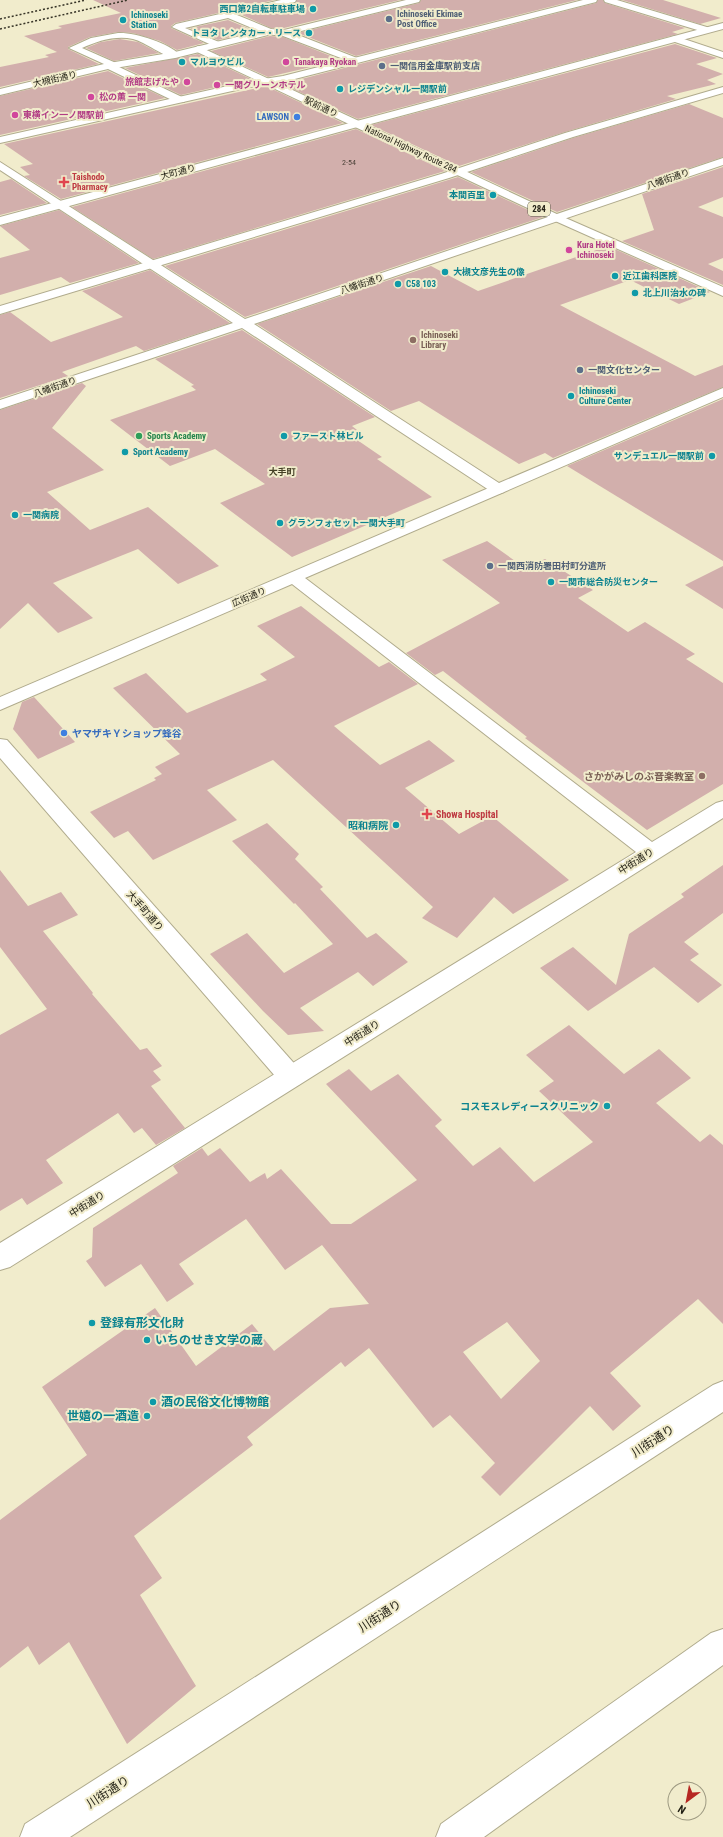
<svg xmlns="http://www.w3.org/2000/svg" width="723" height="1837" viewBox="0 0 723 1837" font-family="'Roboto Condensed','Noto Sans JP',sans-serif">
	<rect width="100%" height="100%" fill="#f1eccc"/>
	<g fill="#d2afac" fill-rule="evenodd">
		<polygon points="93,0 274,0 175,23 171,26 171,28 204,43 177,50 160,41 133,33 118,32 90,37 68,47 68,49 99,64 0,87 0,67 49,57 45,55 57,52 24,36 62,28 58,26 121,13"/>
		<polygon points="297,0 400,0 284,28 271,28 242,15 295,3"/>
		<polygon points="421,0 577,0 356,56 298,33 419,3"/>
		<polygon points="598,0 603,0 605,3 685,28 672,32 678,34 358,119 282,84 596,3"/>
		<polygon points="622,0 663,0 721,18 700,24"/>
		<polygon points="228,20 255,31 218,40 190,28"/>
		<polygon points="270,36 283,37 341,60 268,77 211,51"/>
		<polygon points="120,39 138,42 159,53 114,61 86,48 101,42"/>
		<polygon points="675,44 717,58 696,64 723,74 707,80 716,84 667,96 676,99 565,132 459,166 371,125"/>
		<polygon points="198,54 251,79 181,95 125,68"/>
		<polygon points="108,71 165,98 0,135 0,96"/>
		<polygon points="266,86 343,123 61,199 24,176 30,175 20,167 33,164 4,144"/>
		<polygon points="689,104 723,118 723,157 557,212 471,172 573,138"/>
		<polygon points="356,129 445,171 153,259 72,207"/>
		<polygon points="723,167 723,197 698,207 723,217 723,258 708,264 723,271 723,285 622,241 654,230 642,194"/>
		<polygon points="458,177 543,217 245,317 165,266"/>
		<polygon points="11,179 47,203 0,215 0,182"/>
		<polygon points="59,210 139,263 70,283 61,277 0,295 0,258 30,250 0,226"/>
		<polygon points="608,246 710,292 679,304 630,280 560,305 695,376 723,365 723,387 553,458 545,453 519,464 419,401 391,411 257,324 431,266 478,291"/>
		<polygon points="150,270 230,323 144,351 136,346 62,372 68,376 0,398 0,315 10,312 51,342 123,317 82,291"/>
		<polygon points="242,330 375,417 352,426 357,430 347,433 382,457 377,459 432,497 292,557 220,503 265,484 215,449 170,466 110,420 196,390 191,386 194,385 155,359"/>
		<polygon points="82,383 86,386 52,428 104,470 47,492 90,530 148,507 219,566 178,584 138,549 53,583 93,618 58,633 28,603 0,629 0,410"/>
		<polygon points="723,399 723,561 567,466"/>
		<polygon points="487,541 525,568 545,559 593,590 578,598 628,632 645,622 695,654 686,659 723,683 723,784 647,830 525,738 527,737 443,671 435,675 406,653 500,603 442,560"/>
		<polygon points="723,566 723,609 685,585"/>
		<polygon points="301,606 379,667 389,662 418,684 334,726 380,765 429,740 455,761 405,788 459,834 492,816 569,880 513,914 494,897 457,938 422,918 433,907 273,760 207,790 237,820 153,860 128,831 114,838 90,812 156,780 154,778 162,774 155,767 180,754 113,688 146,673 187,713 267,680 260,674 295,657 257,626"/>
		<polygon points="34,697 75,742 38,759 13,729 22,702"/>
		<polygon points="267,823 299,854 295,859 323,887 320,889 367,938 376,933 408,962 373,986 358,972 300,1008 324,1031 288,1035 263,1011 210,954 247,933 284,973 333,944 295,903 294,904 232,841"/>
		<polygon points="723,865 723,913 684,942 699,954 690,960 722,985 698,1003 654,967 588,1011 540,968 573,947 616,985 629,934 684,897 681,894"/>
		<polygon points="0,870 28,906 61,892 78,915 43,931 93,993 92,994 140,1050 147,1048 162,1066 153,1071 161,1080 151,1086 185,1128 156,1145 142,1128 134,1133 118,1113 46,1160 63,1183 27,1205 22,1198 0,1211 0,1035 47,1009 0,947"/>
		<path d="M 569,1025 L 624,1074 L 659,1049 L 691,1078 L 656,1103 L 700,1142 L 710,1134 L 723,1145 L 723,1324 L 698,1299 L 610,1373 L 641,1406 L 613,1431 L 590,1406 L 500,1496 L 481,1477 L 495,1463 L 450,1415 L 433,1428 L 369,1348 L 345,1367 L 341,1362 L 247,1437 L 253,1445 L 134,1536 L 162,1578 L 140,1595 L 196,1686 L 127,1744 L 69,1642 L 39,1665 L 28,1646 L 0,1668 L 0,1520 L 87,1455 L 42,1387 L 155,1308 L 196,1366 L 252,1324 L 274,1351 L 330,1308 L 369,1304 L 322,1245 L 285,1270 L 246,1219 L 179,1264 L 194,1284 L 167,1302 L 141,1264 L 105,1287 L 86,1261 L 92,1257 L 93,1228 L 178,1173 L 173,1166 L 202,1148 L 208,1156 L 220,1148 L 250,1182 L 265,1173 L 267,1179 L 281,1169 L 331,1224 L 351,1224 L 417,1180 L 326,1084 L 349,1069 L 371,1091 L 398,1074 L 442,1120 L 435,1126 L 473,1166 L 500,1147 L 534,1182 L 593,1142 L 539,1091 L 554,1081 L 526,1055 ZM 507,1322 L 540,1361 L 501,1399 L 463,1352 Z"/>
	</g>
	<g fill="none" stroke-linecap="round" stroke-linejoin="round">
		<defs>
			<g id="minor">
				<polygon points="281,0 296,0 295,2 237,15 271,29 284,30 406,0 420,0 419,2 293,33 357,58 359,60 354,63 283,36 266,34 228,18 185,28 219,42 221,44 216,47 172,27 176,24"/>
				<polygon points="604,0 617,0 710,28 712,30 710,32 704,32 605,2"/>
				<path d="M 118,33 C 134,32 169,43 180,55 L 178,57 C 167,60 146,42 133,39 C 116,35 97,41 82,48 L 116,63 L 117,66 L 184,98 L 185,100 L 184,102 L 176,102 L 108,69 L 0,95 L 0,89 L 104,64 L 69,48 L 91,38 Z"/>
				<polygon points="675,36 723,52 723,58 672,41 670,39 672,37"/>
				<polygon points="723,87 723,93 573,137 449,178 0,314 0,306 441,174 565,133"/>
				<polygon points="498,484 504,486 506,489 504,492 305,578 652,842 716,803 723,801 723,818 10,1267 0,1270 0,1243 636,852 292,584 0,710 0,697"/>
				<polygon points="723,1629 723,1665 484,1837 436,1837 441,1824 711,1633"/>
			</g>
			<g id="tertiary">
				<polygon points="583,0 597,0 596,2 283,82 250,87 0,143 0,137 250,81 283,76"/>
				<polygon points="269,29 272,30 274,32 272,34 175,58 109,69 104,66 109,63 175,52"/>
				<polygon points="723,158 723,165 254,324 499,483 723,388 723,397 504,492 498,494 492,492 242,328 0,409 0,400 233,323 0,170 0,162 245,319"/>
				<polygon points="0,739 7,740 300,1070 303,1077 300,1084 291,1087 282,1084 0,758"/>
				<polygon points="723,1381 723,1412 70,1837 20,1837 25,1824 713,1385"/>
			</g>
			<polygon id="secondary" points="357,121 361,122 362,124 361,126 0,225 0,217"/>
			<polygon id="primary" points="198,46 361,122 362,124 357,127 353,126 195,51 193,49"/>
			<polygon id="trunk" points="723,23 723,29 367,125 561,216 723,287 723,296 553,220 353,126 352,124 353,122"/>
		</defs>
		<use href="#minor" stroke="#b0ab8d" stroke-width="2"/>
		<use href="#tertiary" stroke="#b0ab8d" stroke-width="2"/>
		<use href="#secondary" stroke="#b0ab8d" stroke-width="2"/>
		<use href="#primary" stroke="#b0ab8d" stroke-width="2"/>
		<use href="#trunk" stroke="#b0ab8d" stroke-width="2"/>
		<use href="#minor" fill="#fff" fill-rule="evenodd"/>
		<use href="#tertiary" fill="#fff" fill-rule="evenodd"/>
		<use href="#secondary" fill="#fff" fill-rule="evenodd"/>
		<use href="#primary" fill="#fff" fill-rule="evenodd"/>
		<use href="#trunk" fill="#fff" fill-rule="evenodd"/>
		<g stroke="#373427" stroke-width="1.5" stroke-dasharray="2 2" stroke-linecap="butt">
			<polyline points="0,19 86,0"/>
			<polyline points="0,29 128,0"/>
		</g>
	</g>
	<g fill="#0f9aa8" stroke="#f1eccc" stroke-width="1.5">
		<circle cx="313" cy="9" r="4"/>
		<circle cx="123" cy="20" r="4"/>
		<circle cx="309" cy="33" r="4"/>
		<circle cx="182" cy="62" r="4"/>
		<circle cx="340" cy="89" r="4"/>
		<circle cx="493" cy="195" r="4"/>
		<circle cx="445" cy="272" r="4"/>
		<circle cx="615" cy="276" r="4"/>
		<circle cx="398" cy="284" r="4"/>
		<circle cx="635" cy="293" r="4"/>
		<circle cx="571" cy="396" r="4"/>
		<circle cx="284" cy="436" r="4"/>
		<circle cx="125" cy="452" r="4"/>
		<circle cx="712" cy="456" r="4"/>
		<circle cx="15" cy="515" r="4"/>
		<circle cx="280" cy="523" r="4"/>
		<circle cx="551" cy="582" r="4"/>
		<circle cx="396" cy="825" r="4"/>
		<circle cx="607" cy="1106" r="4"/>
		<circle cx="92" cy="1323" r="4"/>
		<circle cx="147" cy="1340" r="4"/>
		<circle cx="153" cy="1402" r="4"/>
		<circle cx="147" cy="1416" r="4"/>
	</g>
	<g fill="#5c6f8a" stroke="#f1eccc" stroke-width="1.5">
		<circle cx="389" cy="19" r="4"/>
		<circle cx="382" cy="66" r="4"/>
		<circle cx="580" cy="370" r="4"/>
		<circle cx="490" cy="566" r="4"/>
	</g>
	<g fill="#d1479c" stroke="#f1eccc" stroke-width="1.5">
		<circle cx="286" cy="62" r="4"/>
		<circle cx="187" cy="82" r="4"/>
		<circle cx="217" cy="85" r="4"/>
		<circle cx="91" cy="97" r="4"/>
		<circle cx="15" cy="115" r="4"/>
		<circle cx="569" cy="250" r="4"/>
	</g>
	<g fill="#3f7fe0" stroke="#f1eccc" stroke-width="1.5">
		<circle cx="297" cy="117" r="4"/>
		<circle cx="64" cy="733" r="4"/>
	</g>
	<g fill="#e0444e" stroke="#f1eccc" stroke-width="1.5">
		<path d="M62 176h4v4h4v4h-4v4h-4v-4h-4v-4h4z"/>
		<path d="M425 808h4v4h4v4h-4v4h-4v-4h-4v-4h4z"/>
	</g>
	<g fill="#8d6e63" stroke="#f1eccc" stroke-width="1.5">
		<circle cx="413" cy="340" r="4"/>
		<circle cx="702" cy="776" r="4"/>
	</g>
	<circle fill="#2e9e5b" stroke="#f1eccc" stroke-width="1.5" cx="139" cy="436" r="4"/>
	<g text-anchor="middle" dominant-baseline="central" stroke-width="4" stroke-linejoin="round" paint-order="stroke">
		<g font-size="8" fill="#4d433a">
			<text x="349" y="162">2-54</text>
		</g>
		<g font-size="9" font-weight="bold" fill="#0d838f" stroke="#f1eccc" text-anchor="start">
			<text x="305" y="9" text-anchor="end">西口第2自転車駐車場</text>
			<text x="131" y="15">Ichinoseki<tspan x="131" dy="10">Station</tspan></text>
			<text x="301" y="33" text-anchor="end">トヨタ レンタカー・リース</text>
			<text x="190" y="62">マルヨウビル</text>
			<text x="348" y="89">レジデンシャル一関駅前</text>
			<text x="485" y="195" text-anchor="end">本間百里</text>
			<text x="453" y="272">大槻文彦先生の像</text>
			<text x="623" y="276">近江歯科医院</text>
			<text x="406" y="284">C58 103</text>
			<text x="643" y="293">北上川治水の碑</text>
			<text x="579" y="391">Ichinoseki<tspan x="579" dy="10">Culture Center</tspan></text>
			<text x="292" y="436">ファースト林ビル</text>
			<text x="133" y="452">Sport Academy</text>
			<text x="704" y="456" text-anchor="end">サンデュエル一関駅前</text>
			<text x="23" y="515">一関病院</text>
			<text x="288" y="523">グランフォセット一関大手町</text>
			<text x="559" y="582">一関市総合防災センター</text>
		</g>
		<g font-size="9" font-weight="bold" fill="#4e5e75" stroke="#f1eccc" text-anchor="start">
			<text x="397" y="14">Ichinoseki Ekimae<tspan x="397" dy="10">Post Office</tspan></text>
			<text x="390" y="66">一関信用金庫駅前支店</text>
			<text x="588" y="370">一関文化センター</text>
			<text x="498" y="566">一関西消防署田村町分遣所</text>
		</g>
		<g font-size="9" font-weight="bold" fill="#b23c85" stroke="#f1eccc" text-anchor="start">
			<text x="294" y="62">Tanakaya Ryokan</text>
			<text x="179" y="82" text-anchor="end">旅館志げたや</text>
			<text x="225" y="85">一関グリーンホテル</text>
			<text x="99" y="97">松の薫 一関</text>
			<text x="23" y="115">東横イン一ノ関駅前</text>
			<text x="577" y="245">Kura Hotel<tspan x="577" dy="10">Ichinoseki</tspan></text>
		</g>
		<g font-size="9" fill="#211f14" stroke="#f1eccc">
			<text transform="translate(55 79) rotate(-13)">大槻街通り</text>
			<text transform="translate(321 107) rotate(25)">駅前通り</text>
			<text transform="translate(411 149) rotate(25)">National Highway Route 284</text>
			<text transform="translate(178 172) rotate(-15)">大町通り</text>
			<text transform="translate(668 179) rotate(-19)">八幡街通り</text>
			<text transform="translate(362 284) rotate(-18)">八幡街通り</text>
			<text transform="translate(55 387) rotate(-19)">八幡街通り</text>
			<text transform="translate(249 597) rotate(-23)">広街通り</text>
		</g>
		<g font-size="9" font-weight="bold" fill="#366cbe" stroke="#f1eccc" text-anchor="end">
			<text x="289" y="117">LAWSON</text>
		</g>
		<g font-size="9" font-weight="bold" fill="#be3a42" stroke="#f1eccc" text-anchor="start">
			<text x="72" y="177">Taishodo<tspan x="72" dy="10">Pharmacy</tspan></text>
		</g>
		<rect fill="#f1eccc" stroke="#5f5c4b" stroke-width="1" x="528" y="202" width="22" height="14" rx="3"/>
		<g font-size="9" font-weight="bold" fill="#211f14">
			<text x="539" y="209">284</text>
		</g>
		<g font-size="9" font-weight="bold" fill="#785e54" stroke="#f1eccc" text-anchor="start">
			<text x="421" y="335">Ichinoseki<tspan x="421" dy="10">Library</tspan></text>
		</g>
		<g font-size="9" font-weight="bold" fill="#27864d" stroke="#f1eccc" text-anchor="start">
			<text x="147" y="436">Sports Academy</text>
		</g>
		<g font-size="9" font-weight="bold" fill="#443f25" stroke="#f1eccc">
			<text x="282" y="472">大手町</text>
		</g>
		<g font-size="10" font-weight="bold" fill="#366cbe" stroke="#f1eccc" text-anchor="start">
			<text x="72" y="733">ヤマザキＹショップ蜂谷</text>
		</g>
		<g font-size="10" font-weight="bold" fill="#785e54" stroke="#f1eccc" text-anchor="end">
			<text x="694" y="776">さかがみしのぶ音楽教室</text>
		</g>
		<g font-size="10" font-weight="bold" fill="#be3a42" stroke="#f1eccc" text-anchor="start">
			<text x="436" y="814">Showa Hospital</text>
		</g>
		<g font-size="10" font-weight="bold" fill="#0d838f" stroke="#f1eccc" text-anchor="end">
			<text x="388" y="825">昭和病院</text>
			<text x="599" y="1106">コスモスレディースクリニック</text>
		</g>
		<g font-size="10" fill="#211f14" stroke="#f1eccc">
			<text transform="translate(636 861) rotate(-32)">中街通り</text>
			<text transform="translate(145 911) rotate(49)">大手町通り</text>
			<text transform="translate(362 1033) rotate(-32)">中街通り</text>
			<text transform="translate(87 1204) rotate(-32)">中街通り</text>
		</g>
		<g font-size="12" font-weight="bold" fill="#0d838f" stroke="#f1eccc" text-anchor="start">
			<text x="100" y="1323">登録有形文化財</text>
			<text x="155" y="1340">いちのせき文学の蔵</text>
			<text x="161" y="1402">酒の民俗文化博物館</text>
			<text x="139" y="1416" text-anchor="end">世嬉の一酒造</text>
		</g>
		<g font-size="12" fill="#211f14" stroke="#f1eccc">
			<text transform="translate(653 1441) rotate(-33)">川街通り</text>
			<text transform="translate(380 1616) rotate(-33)">川街通り</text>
			<text transform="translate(108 1792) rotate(-33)">川街通り</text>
		</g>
	</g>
	<g transform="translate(687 1801) rotate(212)"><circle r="19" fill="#f1eccc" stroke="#9e9a82"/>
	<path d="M0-3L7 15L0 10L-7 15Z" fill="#b62722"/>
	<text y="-6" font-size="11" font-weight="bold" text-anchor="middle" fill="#211f14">N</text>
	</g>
</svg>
